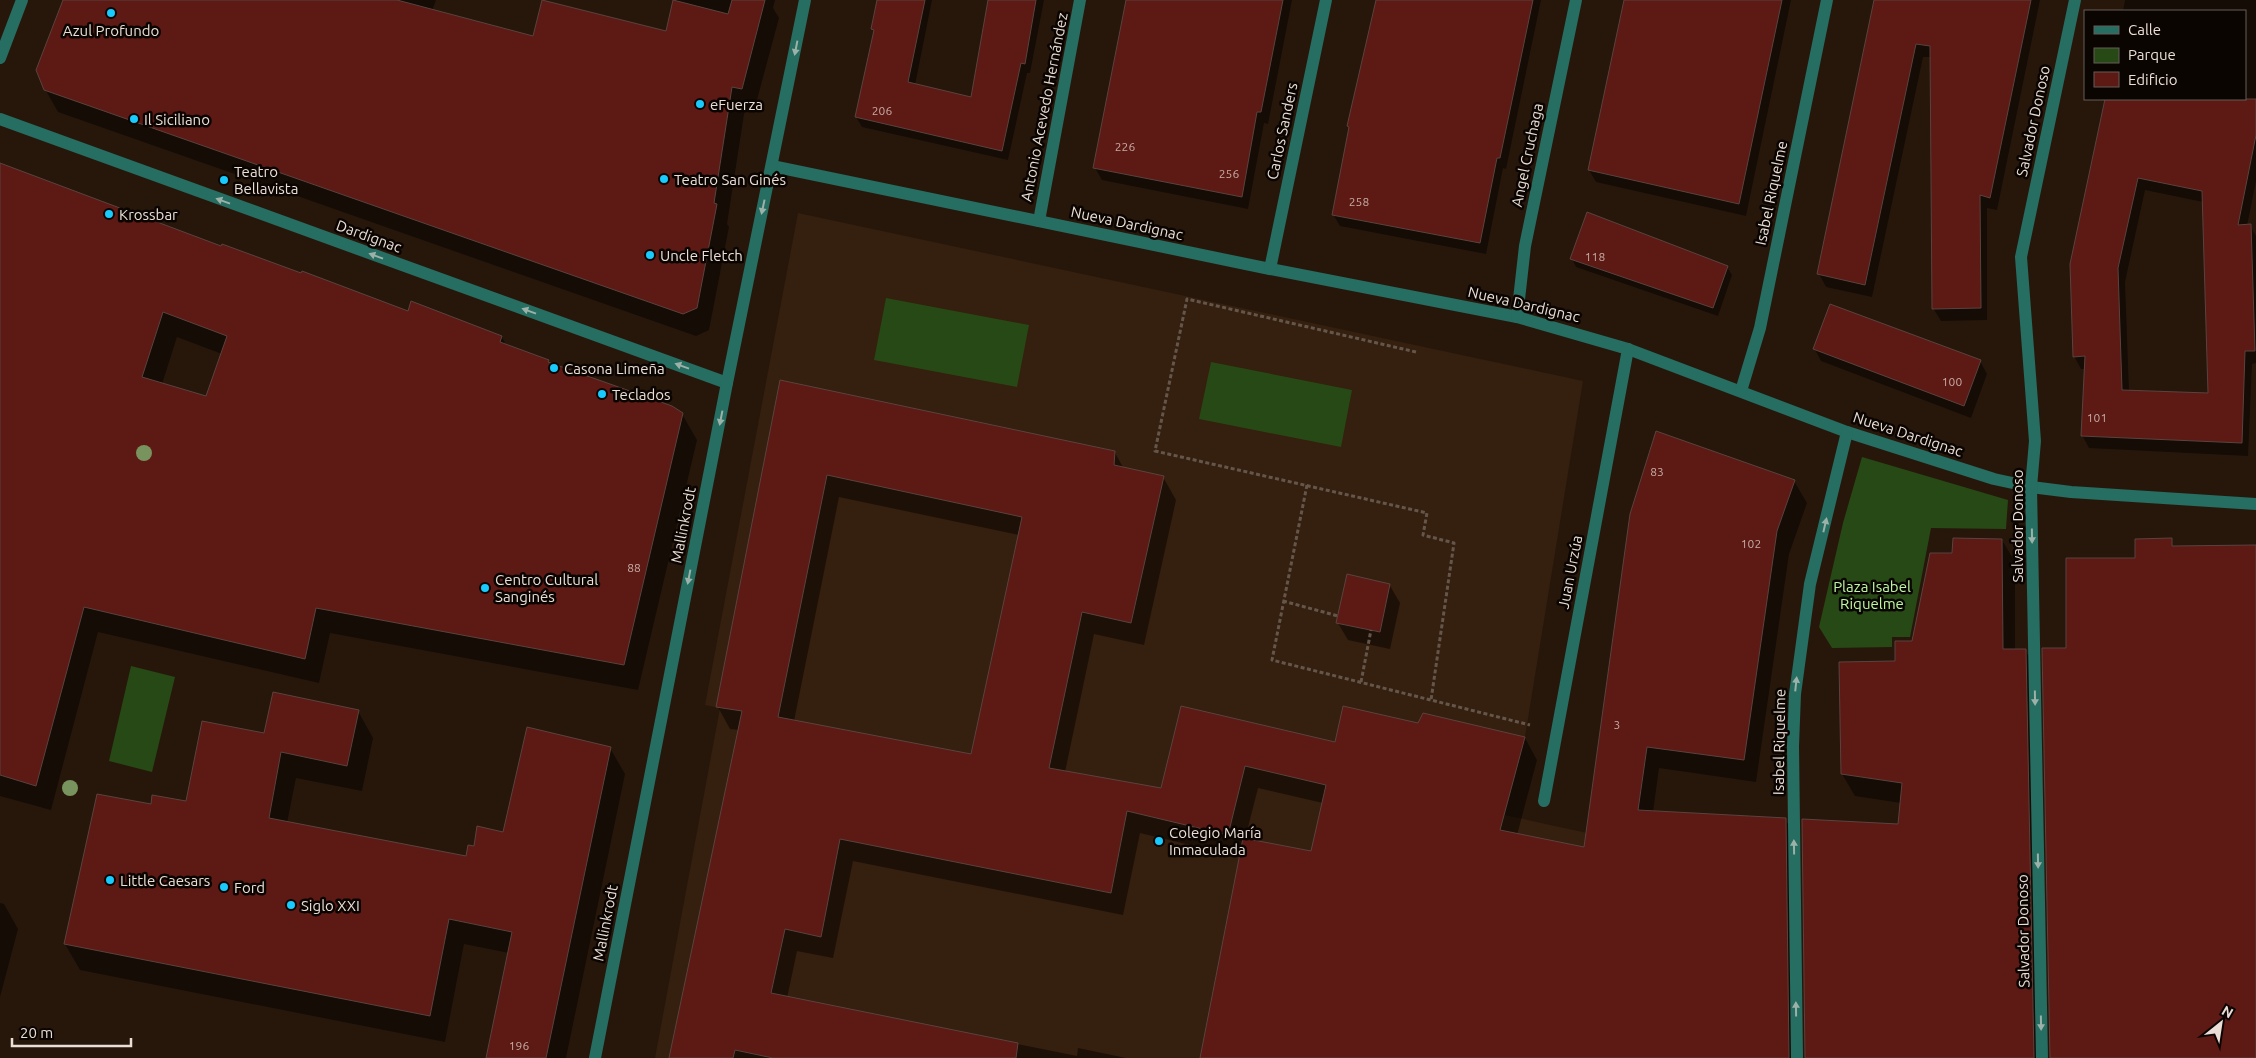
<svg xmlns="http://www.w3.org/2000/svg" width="2256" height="1058" viewBox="0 0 2256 1058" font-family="Ubuntu,sans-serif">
	<rect width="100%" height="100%" fill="#27170b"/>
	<polygon fill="#351f0e" points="798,213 1583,381 1525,737 1505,815 1688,855 1476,1058 655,1058 720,708 705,705"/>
	<g fill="#274915">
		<polygon points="886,298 1029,325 1017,387 874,360"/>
		<polygon points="1211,362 1352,390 1341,447 1199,419"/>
		<polygon points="1862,457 2008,500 2006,529 1931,528 1910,637 1892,637 1892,647 1832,648 1819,627 1843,523"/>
		<polygon points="131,666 175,677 152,772 109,761"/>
	</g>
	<g fill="#0007" fill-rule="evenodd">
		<polygon points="64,0 436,0 432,11 534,38 666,32 675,0 775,0 773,8 779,18 754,111 745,108 727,224 729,227 709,330 696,336 58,112 45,89"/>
		<polygon points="878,0 932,0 915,85 972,98 990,0 1044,0 1030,73 1027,73 1008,160 862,127 856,117 874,33 872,29"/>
		<polygon points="1128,0 1292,0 1268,124 1264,123 1248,209 1102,180 1095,168"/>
		<polygon points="1376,0 1541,0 1506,169 1503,168 1486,254 1340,226 1333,214 1350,129 1348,126"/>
		<polygon points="1624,0 1791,0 1746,216 1596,182 1589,170"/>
		<polygon points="1875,0 2040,0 1997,210 1987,208 1987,320 1941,321 1933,308 1932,57 1923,57 1872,297 1826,287 1819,274"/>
		<path d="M 2125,0 L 2256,0 L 2256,181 L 2247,226 L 2250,226 L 2256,236 L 2256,363 L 2252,364 L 2248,456 L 2089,448 L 2082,435 L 2085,369 L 2081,369 L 2074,356 L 2071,264 L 2105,99 L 2245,99 L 2245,11 L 2123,11 ZM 2145,190 L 2203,202 L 2209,394 L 2129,391 L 2125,282 Z"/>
		<path d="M 0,165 L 222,247 L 408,312 L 502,337 L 506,345 L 682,414 L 697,440 L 638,690 L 330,633 L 319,683 L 98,632 L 51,810 L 0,796 ZM 177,337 L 222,354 L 207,398 L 162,384 Z"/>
		<polygon points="1572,259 1727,267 1732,275 1718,316 1576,267"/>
		<polygon points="1814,348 1980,361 1987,374 1971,418 1821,361"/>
		<path d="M 781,381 L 1115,453 L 1124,469 L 1163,477 L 1176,500 L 1144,645 L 1094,634 L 1065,772 L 1162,790 L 1182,707 L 1336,743 L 1418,724 L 1525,738 L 1537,760 L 1517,835 L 1585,848 L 1794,481 L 1807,503 L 1789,554 L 1756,782 L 1659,768 L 1653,812 L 1785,819 L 1798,841 L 1801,1058 L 1201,1058 L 1241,857 L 1140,833 L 1123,915 L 853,861 L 833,958 L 797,951 L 787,998 L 1077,1056 L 1078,1048 L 1126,1058 L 671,1058 L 739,730 L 730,729 L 718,707 ZM 839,497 L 1019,535 L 972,755 L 794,721 ZM 1258,788 L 1323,803 L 1312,852 L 1245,839 Z"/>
		<polygon points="2002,540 2015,562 2015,650 2025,650 2038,672 2046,1058 1806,1058 1899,825 1901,803 1855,796 1842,774 1896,662 1913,642 1953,554"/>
		<polygon points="1390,586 1400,603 1390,649 1348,640 1338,623"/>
		<polygon points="358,711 373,738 362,791 296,778 287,823 467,858 475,847 504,833 610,748 625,774 566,1058 487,1058 509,953 464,944 445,1042 80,970 65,944 152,805 187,803 265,735"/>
		<polygon points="0,903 4,904 18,929 0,997"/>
	</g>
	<g fill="#5d1914" stroke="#5a433f" fill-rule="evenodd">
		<polygon points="63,0 397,0 533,36 542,0 666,31 673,0 728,14 732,0 765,0 742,89 732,87 714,203 717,204 697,308 683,314 44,90 36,70"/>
		<polygon points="877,0 925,0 908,82 971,97 988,0 1036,0 1025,64 1021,63 1002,151 855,117 874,30 871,29"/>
		<polygon points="1126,0 1283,0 1261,112 1257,112 1242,197 1093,168"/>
		<polygon points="1376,0 1533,0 1500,158 1497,158 1480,243 1332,215 1349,127 1347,126"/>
		<polygon points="1624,0 1782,0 1739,204 1588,170"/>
		<polygon points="1874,0 2031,0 1990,198 1980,195 1981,308 1932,309 1930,46 1916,44 1865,285 1817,274"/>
		<path d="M 2105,99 L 2256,99 L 2256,135 L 2238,225 L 2251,224 L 2255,351 L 2245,351 L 2242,443 L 2081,436 L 2085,356 L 2073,357 L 2070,264 ZM 2138,178 L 2202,191 L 2208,393 L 2122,390 L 2118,268 Z"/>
		<path d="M 0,163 L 221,246 L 222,244 L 301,273 L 302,271 L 408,311 L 411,301 L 502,336 L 500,342 L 549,360 L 548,362 L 672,406 L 683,413 L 624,665 L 316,608 L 305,659 L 84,607 L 36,786 L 0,775 ZM 163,312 L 227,336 L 206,396 L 142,377 Z"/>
		<polygon points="1587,212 1728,266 1713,308 1570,259"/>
		<polygon points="1830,304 1981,360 1964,406 1813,349"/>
		<path d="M 780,380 L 1115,451 L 1114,465 L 1164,476 L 1131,623 L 1082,612 L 1049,768 L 1161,788 L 1181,706 L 1335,742 L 1343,706 L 1418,723 L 1423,713 L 1525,737 L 1500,830 L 1584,847 L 1630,514 L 1656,431 L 1795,480 L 1777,531 L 1744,760 L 1647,747 L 1638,810 L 1786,818 L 1789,1058 L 1200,1058 L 1243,838 L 1311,851 L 1326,785 L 1245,766 L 1228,835 L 1127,811 L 1111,893 L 840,839 L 821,937 L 785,929 L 771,993 L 1018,1043 L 1016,1058 L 773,1058 L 735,1050 L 733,1058 L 669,1058 L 742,711 L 716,707 ZM 827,475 L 1022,517 L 971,754 L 778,717 Z"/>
		<polygon points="1953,538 2002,539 2003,649 2026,649 2034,1058 1805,1058 1802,819 1898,824 1902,783 1841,774 1839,662 1895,661 1895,641 1912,641 1930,553 1952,553"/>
		<polygon points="2172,538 2172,546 2256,545 2256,1058 2050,1058 2042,648 2066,648 2066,558 2135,558 2135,539"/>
		<polygon points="1347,574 1390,584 1380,632 1336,623"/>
		<polygon points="273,692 359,710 347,766 281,752 269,818 466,856 468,845 474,846 477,826 503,832 527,727 611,747 546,1058 486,1058 512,932 449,919 430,1016 64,944 97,794 151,804 152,795 186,801 202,721 264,733"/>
	</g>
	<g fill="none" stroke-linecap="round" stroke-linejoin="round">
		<g stroke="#65564c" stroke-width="3" stroke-dasharray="4 2.5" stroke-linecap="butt">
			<polyline points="1416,352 1187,299 1155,451 1427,513 1423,535 1454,543 1431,700"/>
			<polyline points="1307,485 1272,660 1530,725"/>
			<polyline points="1283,601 1338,616"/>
			<polyline points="1361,682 1371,630"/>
		</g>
		<g stroke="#266d62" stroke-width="12">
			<polyline points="0,58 22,0"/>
			<polyline points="0,119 727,383"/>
			<polyline points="772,166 1270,269 1517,317 1628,349 1847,432 1994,479 2031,487 2071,492 2256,504"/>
			<polyline points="1039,221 1080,0"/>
			<polyline points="1270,269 1326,0"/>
			<polyline points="1517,317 1525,246 1576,0"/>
			<polyline points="1741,391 1760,328 1827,0"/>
			<polyline points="1544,801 1628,349"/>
			<polyline points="595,1058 727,383 805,0"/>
			<polyline points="1797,1058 1793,746 1795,694 1810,584 1847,432"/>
			<polyline points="2042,1058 2031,487 2035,441 2021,257 2075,0"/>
		</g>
	</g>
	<g fill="#78935e">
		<circle cx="144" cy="453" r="8"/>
		<circle cx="70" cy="788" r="8"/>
	</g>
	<defs><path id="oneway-solid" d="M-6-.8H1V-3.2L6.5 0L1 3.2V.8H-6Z" transform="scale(1.25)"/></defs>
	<g fill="#9cb1a8">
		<use href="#oneway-solid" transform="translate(796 48) rotate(101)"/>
		<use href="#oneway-solid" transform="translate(223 201) rotate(-160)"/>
		<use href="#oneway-solid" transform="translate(763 207) rotate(102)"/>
		<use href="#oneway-solid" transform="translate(376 256) rotate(-160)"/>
		<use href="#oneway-solid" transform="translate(529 311) rotate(-160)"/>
		<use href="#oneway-solid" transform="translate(682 366) rotate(-160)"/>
		<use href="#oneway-solid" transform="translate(721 418) rotate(101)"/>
		<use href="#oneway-solid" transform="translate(1825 525) rotate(-77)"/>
		<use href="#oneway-solid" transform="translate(2032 536) rotate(89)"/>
		<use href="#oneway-solid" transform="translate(689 577) rotate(101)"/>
		<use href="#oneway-solid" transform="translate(1796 684) rotate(-84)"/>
		<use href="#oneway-solid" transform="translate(2035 698) rotate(89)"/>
		<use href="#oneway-solid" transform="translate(1794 847) rotate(-91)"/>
		<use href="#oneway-solid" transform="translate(2038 861) rotate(89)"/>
		<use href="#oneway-solid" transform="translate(1796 1009) rotate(-91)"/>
		<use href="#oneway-solid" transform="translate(2041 1023) rotate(89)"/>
	</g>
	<g fill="#19cafc" stroke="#0b0502" stroke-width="2">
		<circle cx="111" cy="13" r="5"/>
		<circle cx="700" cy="104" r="5"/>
		<circle cx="134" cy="119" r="5"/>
		<circle cx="664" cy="179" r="5"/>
		<circle cx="224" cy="180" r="5"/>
		<circle cx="109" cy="214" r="5"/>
		<circle cx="650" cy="255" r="5"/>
		<circle cx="554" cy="368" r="5"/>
		<circle cx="602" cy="394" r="5"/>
		<circle cx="485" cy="588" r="5"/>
		<circle cx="1159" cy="841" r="5"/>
		<circle cx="110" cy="880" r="5"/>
		<circle cx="224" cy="887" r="5"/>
		<circle cx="291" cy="905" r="5"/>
	</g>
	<g text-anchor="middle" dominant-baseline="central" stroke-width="5" stroke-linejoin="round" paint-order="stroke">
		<g font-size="12" fill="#c7ada6">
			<text x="882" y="110">206</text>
			<text x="1125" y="146">226</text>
			<text x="1229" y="173">256</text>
			<text x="1359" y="201">258</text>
			<text x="1595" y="256">118</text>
			<text x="1952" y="381">100</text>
			<text x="2097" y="417">101</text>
			<text x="1657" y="471">83</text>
			<text x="1751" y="543">102</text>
			<text x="634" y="567">88</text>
			<text x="1617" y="724">3</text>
			<text x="519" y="1045">196</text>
		</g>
		<g font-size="15" fill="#eaded7" stroke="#0b0502" text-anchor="start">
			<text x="111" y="30" text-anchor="middle">Azul Profundo</text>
			<text x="710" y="104">eFuerza</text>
			<text x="144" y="119">Il Siciliano</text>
			<text x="234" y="171">Teatro<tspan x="234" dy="17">Bellavista</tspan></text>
			<text x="674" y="179">Teatro San Ginés</text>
			<text x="119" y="214">Krossbar</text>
			<text x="660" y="255">Uncle Fletch</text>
			<text x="564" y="368">Casona Limeña</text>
			<text x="612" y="394">Teclados</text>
			<text x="495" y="579">Centro Cultural<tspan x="495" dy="17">Sanginés</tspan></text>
			<text x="1169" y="832">Colegio María<tspan x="1169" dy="17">Inmaculada</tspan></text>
			<text x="120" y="880">Little Caesars</text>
			<text x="234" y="887">Ford</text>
			<text x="301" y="905">Siglo XXI</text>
		</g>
		<g font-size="15" fill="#eaded7" stroke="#0b0502">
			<text transform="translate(1044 107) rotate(-79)">Antonio Acevedo Hernández</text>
			<text transform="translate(2033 121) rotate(-78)">Salvador Donoso</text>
			<text transform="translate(1282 131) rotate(-78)">Carlos Sanders</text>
			<text transform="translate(1527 155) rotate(-78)">Angel Cruchaga</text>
			<text transform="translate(1771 193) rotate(-78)">Isabel Riquelme</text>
			<text transform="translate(1127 223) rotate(12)">Nueva Dardignac</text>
			<text transform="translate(369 236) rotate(20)">Dardignac</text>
			<text transform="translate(1524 304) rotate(13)">Nueva Dardignac</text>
			<text transform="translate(1908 434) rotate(18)">Nueva Dardignac</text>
			<text transform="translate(683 525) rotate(-79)">Mallinkrodt</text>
			<text transform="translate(2017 526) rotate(-90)">Salvador Donoso</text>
			<text transform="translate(1570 572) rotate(-79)">Juan Urzúa</text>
			<text transform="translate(1779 742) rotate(-89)">Isabel Riquelme</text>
			<text transform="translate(605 923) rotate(-79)">Mallinkrodt</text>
			<text transform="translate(2023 931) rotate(-91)">Salvador Donoso</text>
		</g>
		<g font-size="15" fill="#bbf8a1" stroke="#0b0502">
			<text x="1872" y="586">Plaza Isabel<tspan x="1872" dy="17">Riquelme</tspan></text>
		</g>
	</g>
	<rect x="2084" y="10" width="162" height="90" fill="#0b0502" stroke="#645c57"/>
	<rect x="2094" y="26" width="25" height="8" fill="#266d62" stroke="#645c57"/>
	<text x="2128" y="35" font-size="15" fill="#eaded7">Calle</text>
	<rect x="2094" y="48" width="25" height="15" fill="#274915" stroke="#645c57"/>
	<text x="2128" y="60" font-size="15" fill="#eaded7">Parque</text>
	<rect x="2094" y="72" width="25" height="15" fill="#5d1914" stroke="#645c57"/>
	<text x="2128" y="85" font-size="15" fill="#eaded7">Edificio</text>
	<g transform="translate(2221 1023) rotate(30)" stroke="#0b0502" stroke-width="4" paint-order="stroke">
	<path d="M0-4L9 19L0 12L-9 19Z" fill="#eaded7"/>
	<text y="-8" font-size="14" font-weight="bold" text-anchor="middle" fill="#eaded7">N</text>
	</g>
	<path d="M12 1038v8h119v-8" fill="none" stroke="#eaded7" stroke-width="2.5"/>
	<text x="20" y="1038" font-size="15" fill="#eaded7" stroke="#0b0502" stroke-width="4" paint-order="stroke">20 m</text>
</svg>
